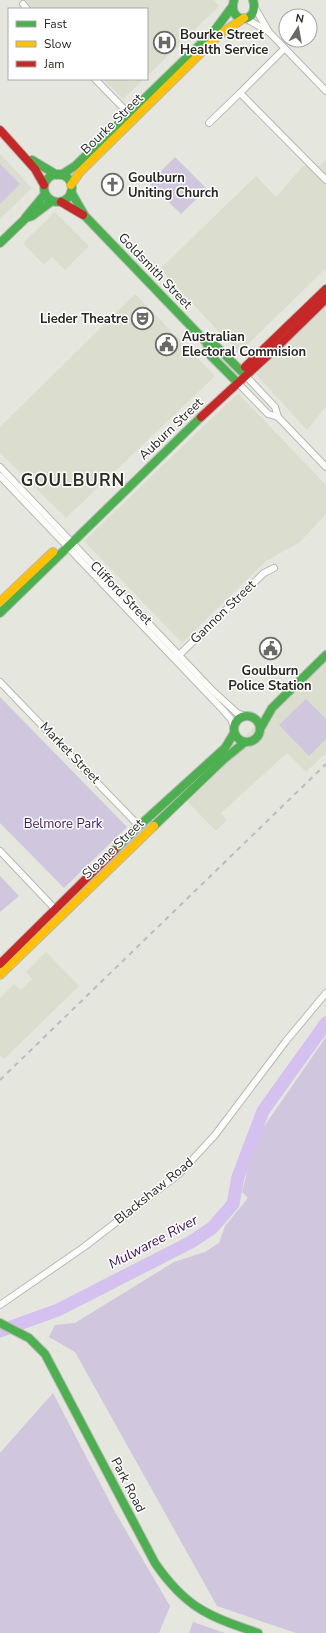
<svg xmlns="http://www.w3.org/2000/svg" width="326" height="1633" viewBox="0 0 326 1633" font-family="'Nunito Sans',sans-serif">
	<rect width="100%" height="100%" fill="#e5e6de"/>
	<g fill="#dbdece">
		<polygon points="25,0 214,0 219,6 147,76 147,9 34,9"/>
		<polygon points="103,79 144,79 123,99"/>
		<polygon points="0,154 32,188 0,219"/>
		<polygon points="326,160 326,268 239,353 160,269 256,176 276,197 303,166 320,166"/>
		<polygon points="55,212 89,246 65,270 52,257 44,265 23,243"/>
		<polygon points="135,294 215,376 66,518 0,453 0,427"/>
		<polygon points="326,306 326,406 307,430 256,374"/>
		<polygon points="238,393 326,485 326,514 300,542 266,561 182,643 84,541"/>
		<polygon points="326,655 326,753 306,772 287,753 221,813 227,820 216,831 183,797 224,759 272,708"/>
		<polygon points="46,952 79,986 4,1059 0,1055 0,998 14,984 21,990 32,979 26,972"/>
	</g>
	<g fill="#d0c6dd">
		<polygon points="175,157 207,189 181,214 149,183"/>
		<polygon points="0,164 20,184 0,204"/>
		<polygon points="0,697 127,827 64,888 0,823"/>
		<polygon points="306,699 326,719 326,739 309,756 279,725"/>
		<polygon points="0,876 19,896 0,912"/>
		<polygon points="326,1037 326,1633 296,1633 217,1606 75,1352 49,1337 55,1325 75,1323 174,1262 205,1252 219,1243 225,1226 248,1198 242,1192 256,1138"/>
		<polygon points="53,1393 115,1512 170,1606 159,1633 0,1633 0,1453"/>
		<polygon points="193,1622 225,1633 189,1633"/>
	</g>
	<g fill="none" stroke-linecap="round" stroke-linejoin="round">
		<polyline stroke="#d4c1f0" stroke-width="13" points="0,1331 58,1310 191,1242 212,1228 233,1204 238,1177 263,1111 326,1023"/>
		<defs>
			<g id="street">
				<polyline points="23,4 27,9"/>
				<polyline points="255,8 269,32 326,91"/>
				<polyline points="245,18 269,32"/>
				<polyline points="284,49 240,93 326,180"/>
				<polyline points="95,79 129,114"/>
				<polyline points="209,123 240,93"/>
				<polyline points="245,375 275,407 278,417 326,467"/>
				<polyline points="237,382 268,414 278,417"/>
				<polyline points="0,467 213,691 237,713 245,716"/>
				<polyline points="0,476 223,710 231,719 234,727"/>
				<polyline points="177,657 264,573 274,568"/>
				<polyline points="0,682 139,826"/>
				<polyline points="0,851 55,909"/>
				<polyline points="0,1305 84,1247 180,1173 215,1135 286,1041 326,993"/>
			</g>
			<g id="fast">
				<path d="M 234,0 C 227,25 260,25 253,0"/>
				<polyline points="32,160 57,175"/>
				<circle cx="58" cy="188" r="14"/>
				<polyline points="61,175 75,166 215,30 232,7"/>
				<polyline points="71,192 85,216 207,343 216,346 245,375"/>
				<polyline points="26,217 45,194"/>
				<polyline points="0,243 26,218 32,216 52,201"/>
				<polyline points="207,343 209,354 237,382"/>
				<polyline points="0,613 201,417"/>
				<circle cx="247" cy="729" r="13"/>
				<polyline points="260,729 272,708 326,655"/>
				<polyline points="154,826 224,759 245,742"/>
				<polyline points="114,851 139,826 225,748 234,733"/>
				<path d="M 0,1323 L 29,1338 L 45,1354 L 155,1563 C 186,1608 208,1616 258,1633"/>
			</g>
			<g id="slow">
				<polyline points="71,185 80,172 219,35 244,18"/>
				<polyline points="0,602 53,552"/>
				<polyline points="0,975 154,826"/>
			</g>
			<g id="jam">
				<polyline points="0,130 35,169 44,185"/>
				<polyline points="61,202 83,215"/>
				<polyline points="245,367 326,289"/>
				<polyline points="201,417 276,348 326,299"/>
				<polyline points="0,964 114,851"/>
			</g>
		</defs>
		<use href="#street" stroke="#b8b9b3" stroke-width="8"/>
		<use href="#fast" stroke="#b8b9b3" stroke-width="10"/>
		<use href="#slow" stroke="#b8b9b3" stroke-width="10"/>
		<use href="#jam" stroke="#b8b9b3" stroke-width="10"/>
		<use href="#street" stroke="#fbfbfa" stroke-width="6"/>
		<use href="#fast" stroke="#4caf50" stroke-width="8"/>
		<use href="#slow" stroke="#ffc107" stroke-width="8"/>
		<use href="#jam" stroke="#c62828" stroke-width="8"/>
		<polyline stroke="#bcbcba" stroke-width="2" stroke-dasharray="5 5" stroke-linecap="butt" points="0,1080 326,764"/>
	</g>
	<defs>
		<symbol id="hospital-ring" viewBox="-11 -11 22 22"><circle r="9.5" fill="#fff" stroke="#696a63" stroke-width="1.5"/><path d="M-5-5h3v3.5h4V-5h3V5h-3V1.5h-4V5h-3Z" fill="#696a63"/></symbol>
		<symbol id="church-ring" viewBox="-11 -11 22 22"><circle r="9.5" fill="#fff" stroke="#696a63" stroke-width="1.5"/><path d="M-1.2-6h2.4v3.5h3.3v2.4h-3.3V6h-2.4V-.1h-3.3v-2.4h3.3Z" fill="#696a63"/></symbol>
		<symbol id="theatre-ring" viewBox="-11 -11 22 22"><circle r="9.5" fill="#fff" stroke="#696a63" stroke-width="1.5"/><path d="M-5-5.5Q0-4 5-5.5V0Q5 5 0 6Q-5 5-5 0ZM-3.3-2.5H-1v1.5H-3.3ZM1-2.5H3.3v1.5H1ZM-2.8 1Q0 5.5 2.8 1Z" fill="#696a63"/></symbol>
		<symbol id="civic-ring" viewBox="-11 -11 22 22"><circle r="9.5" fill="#fff" stroke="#696a63" stroke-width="1.5"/><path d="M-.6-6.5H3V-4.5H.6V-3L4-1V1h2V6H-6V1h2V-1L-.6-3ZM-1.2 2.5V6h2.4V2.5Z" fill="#696a63"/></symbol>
	</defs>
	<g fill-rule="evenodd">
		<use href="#hospital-ring" x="152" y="30" width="25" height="25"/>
		<use href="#church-ring" x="100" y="172" width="25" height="25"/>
		<use href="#theatre-ring" x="130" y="306" width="25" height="25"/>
		<use href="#civic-ring" x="154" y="332" width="25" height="25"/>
		<use href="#civic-ring" x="258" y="636" width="25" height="25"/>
	</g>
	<g text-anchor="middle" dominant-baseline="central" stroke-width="3" stroke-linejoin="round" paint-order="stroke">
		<g font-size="13" font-weight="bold" fill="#262721" stroke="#fff" text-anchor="start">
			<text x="180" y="35">Bourke Street<tspan x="180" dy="15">Health Service</tspan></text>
			<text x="128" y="178">Goulburn<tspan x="128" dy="15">Uniting Church</tspan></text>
			<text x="128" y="319" text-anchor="end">Lieder Theatre</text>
			<text x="182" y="337">Australian<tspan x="182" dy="15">Electoral Commision</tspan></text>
			<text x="270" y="671" text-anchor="middle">Goulburn<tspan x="270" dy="15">Police Station</tspan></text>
		</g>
		<g font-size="13" fill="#262721" stroke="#fff">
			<text transform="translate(112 124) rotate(-44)">Bourke Street</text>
			<text transform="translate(155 271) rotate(46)">Goldsmith Street</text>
			<text transform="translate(171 429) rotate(-44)">Auburn Street</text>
			<text transform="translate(121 593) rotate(46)">Clifford Street</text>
			<text transform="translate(223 612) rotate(-44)">Gannon Street</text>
			<text transform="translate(70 753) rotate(46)">Market Street</text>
			<text transform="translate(113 849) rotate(-44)">Sloane Street</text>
			<text transform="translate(154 1191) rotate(-39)">Blackshaw Road</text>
			<text transform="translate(128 1485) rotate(63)">Park Road</text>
		</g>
		<g font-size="13" fill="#3e1667" stroke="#fff">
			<text x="63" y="824">Belmore Park</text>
		</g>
		<g font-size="14" font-style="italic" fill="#370b5e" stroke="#fff">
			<text transform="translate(153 1242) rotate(-28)">Mulwaree River</text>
		</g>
		<g font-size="17" font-weight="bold" letter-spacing="1" fill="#2a2c21" stroke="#fff">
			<text x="73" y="480">GOULBURN</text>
		</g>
	</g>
	<rect x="8" y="8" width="140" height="72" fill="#ffffff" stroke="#a8a9a6"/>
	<rect x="16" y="21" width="20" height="6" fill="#4caf50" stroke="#a8a9a6"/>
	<text x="44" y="28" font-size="12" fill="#262721">Fast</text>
	<rect x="16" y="41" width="20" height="6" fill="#ffc107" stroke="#a8a9a6"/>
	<text x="44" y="48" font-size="12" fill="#262721">Slow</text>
	<rect x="16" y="61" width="20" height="6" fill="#c62828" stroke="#a8a9a6"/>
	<text x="44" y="68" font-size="12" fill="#262721">Jam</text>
	<g transform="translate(298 28) rotate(11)"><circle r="19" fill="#ffffff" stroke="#a8a9a6"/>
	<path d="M0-3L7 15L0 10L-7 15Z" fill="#696a63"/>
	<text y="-6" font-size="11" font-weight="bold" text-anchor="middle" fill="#262721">N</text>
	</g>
</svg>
